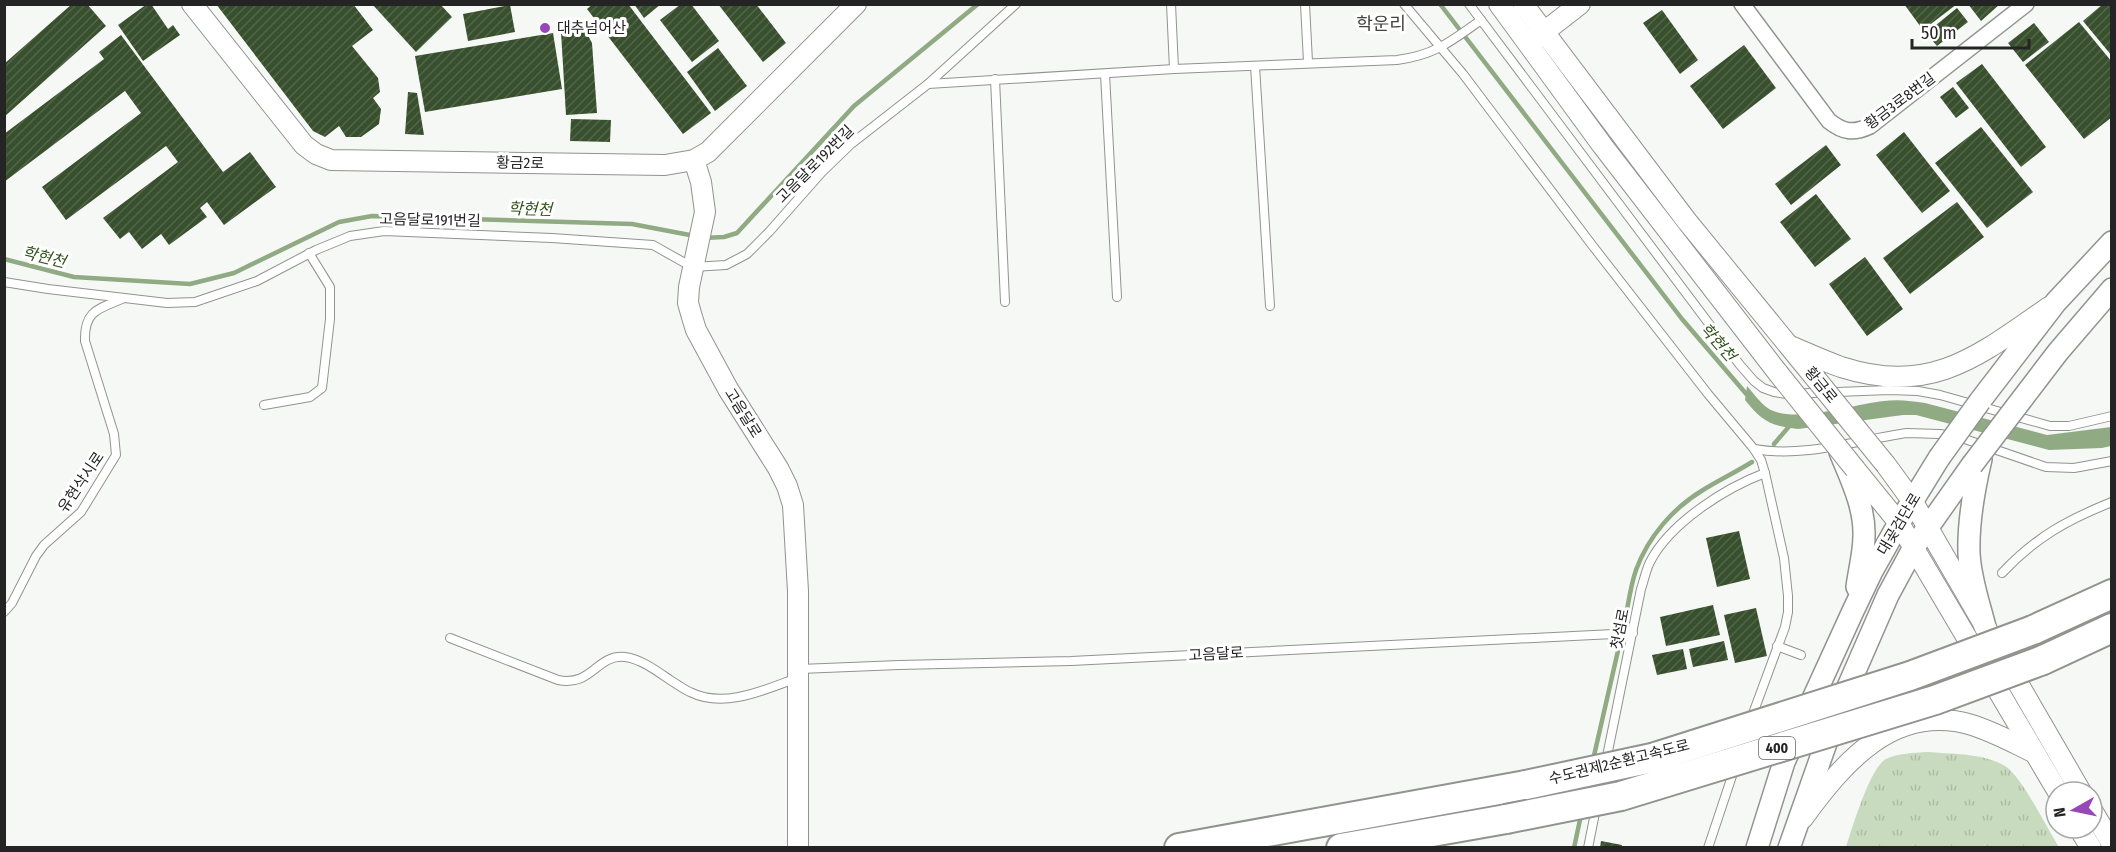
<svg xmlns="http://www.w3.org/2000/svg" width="2116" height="852" viewBox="0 0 2116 852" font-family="'Fira Sans Condensed','Noto Sans KR',sans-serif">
	<defs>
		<pattern id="grass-tufts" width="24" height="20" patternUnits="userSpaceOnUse" patternTransform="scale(1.5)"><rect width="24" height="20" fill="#c8dbbf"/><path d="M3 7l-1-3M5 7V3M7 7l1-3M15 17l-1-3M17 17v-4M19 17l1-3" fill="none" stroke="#acbca4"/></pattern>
		<pattern id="building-hatch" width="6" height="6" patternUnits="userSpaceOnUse" patternTransform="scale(1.5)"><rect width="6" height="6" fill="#38502d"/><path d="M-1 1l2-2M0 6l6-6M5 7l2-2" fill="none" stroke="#53664a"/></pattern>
	</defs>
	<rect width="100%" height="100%" fill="#f6f8f5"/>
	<path fill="url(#grass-tufts)" d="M 1927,752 C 1952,754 1983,753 2005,766 C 2022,776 2047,829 2059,847 L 1846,847 C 1852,829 1870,767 1886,759 C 1898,753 1914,753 1927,752 Z"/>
	<path fill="#90aa83" d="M 1747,386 C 1753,393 1761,404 1769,409 C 1796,424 1854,404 1884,401 C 1898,399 1912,401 1925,403 L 2047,435 L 2111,427 L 2111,446 L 2102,448 L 2049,450 L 1916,415 L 1903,415 L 1798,429 C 1770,426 1762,421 1745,400 Z"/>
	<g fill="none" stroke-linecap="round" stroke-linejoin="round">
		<g stroke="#90aa83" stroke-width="4.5">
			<polyline points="1440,4 1682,319 1748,396"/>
			<polyline points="703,238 724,237 737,233 854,106 978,4"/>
			<polyline points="4,259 74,277 190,284 234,273 339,222 372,216 632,224 695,236"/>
			<polyline points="1774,444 1792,423"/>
			<path d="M 1624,625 C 1628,607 1630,587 1636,570 C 1648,537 1673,508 1703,490 C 1719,480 1736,472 1752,462"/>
			<polyline points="1593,760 1620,642"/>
			<polyline points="1574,848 1581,815"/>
		</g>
	</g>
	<g fill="url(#building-hatch)">
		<polygon points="72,4 87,4 106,26 4,117 4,64"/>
		<polygon points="147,4 151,4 168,29 173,25 180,35 143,61 118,25"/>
		<polygon points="216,4 353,4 373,30 352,46 378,78 380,92 373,98 381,109 379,124 361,137 346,137 339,126 325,137 313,131"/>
		<polygon points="372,4 440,4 452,17 416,52"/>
		<polygon points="593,4 628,4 711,113 683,134 587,9"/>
		<polygon points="634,4 661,4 644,18"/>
		<polygon points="681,4 691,4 719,41 692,62 660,20"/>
		<polygon points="718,4 756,4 786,43 763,62"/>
		<polygon points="1904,4 1957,4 1923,30"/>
		<polygon points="1968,4 2000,4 1981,21"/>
		<polygon points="2103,4 2112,4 2112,56 2083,21"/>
		<polygon points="510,5 515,32 468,41 463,14"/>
		<polygon points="1957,8 1968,22 1937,46 1926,33"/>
		<polygon points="1662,10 1698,60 1680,74 1643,23"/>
		<polygon points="2079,22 2112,62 2112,117 2084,139 2025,65"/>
		<polygon points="2034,23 2049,42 2023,62 2008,43"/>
		<polygon points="585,30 592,43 597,113 566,115 561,32"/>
		<polygon points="553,33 562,89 425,112 415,56"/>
		<polygon points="121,35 223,172 250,152 276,187 224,225 207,202 200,208 207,217 169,245 161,234 142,249 129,232 120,239 103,218 178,162 166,146 66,220 42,187 141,113 125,91 4,182 4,134 104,59 99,52"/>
		<polygon points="1744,45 1776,88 1723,129 1690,86"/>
		<polygon points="718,48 747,86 715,111 687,72"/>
		<polygon points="1982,64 2046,147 2021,167 1956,83"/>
		<polygon points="1953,87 1969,108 1956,118 1940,97"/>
		<polygon points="408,92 417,93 424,135 405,134"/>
		<polygon points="571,119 611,120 610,142 570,141"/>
		<polygon points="1981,127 2033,192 1987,228 1935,163"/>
		<polygon points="1904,132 1950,191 1922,213 1876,155"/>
		<polygon points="1826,145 1841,165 1791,205 1775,184"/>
		<polygon points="1816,194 1851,239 1815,267 1780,222"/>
		<polygon points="1957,202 1984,237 1910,294 1883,258"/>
		<polygon points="1865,257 1903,309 1867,336 1829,284"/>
		<polygon points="1739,531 1750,579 1717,587 1706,538"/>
		<polygon points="1713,605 1720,635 1666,646 1660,617"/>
		<polygon points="1756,608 1767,656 1735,663 1724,615"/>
		<polygon points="1724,641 1728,660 1693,667 1689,649"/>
		<polygon points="1683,649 1687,669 1657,675 1652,655"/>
		<polygon points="1601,841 1622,845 1621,848 1600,848"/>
	</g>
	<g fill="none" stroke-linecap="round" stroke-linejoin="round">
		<defs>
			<g id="service">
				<polyline points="1171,4 1174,69"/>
				<polyline points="1305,4 1308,62"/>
				<polyline points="1404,4 1463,74 1592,245 1708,394 1754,449 1761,460 1765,473 1784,558 1788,596 1788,612 1785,627 1751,719"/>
				<polyline points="1469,4 1740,365 1754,381 1763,388 1774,392 1786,394 1889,390 1918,391 1940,395 2050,426 2069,426 2112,416"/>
				<polyline points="1255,66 1270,306"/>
				<polyline points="1105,74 1117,297"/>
				<polyline points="995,79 1005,302"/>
				<polyline points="928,84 1016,4"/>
				<path d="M 4,282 L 48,289 L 167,303 L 195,302 L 257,281 L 316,250 L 350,236 L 384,231 L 552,238 L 653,245 L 692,267 L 726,265 L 747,254 L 769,232 L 822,172 L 851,144 L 928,84 L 1174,69 L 1397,60 C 1435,55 1450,42 1481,20"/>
				<polyline points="264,405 310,397 322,388 330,319 330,287 309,253"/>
				<path d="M 1754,449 C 1805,458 1857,440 1907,433 L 1940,434 L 1959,437 L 2046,467 L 2074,468 L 2112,461"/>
				<path d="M 2002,573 C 2036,537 2067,520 2112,502"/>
				<path d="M 4,612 L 12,603 L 36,556 L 44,545 L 81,512 L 116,455 L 114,434 L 85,341 C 84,311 98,309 122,299"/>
				<path d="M 450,638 L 558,680 C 593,687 596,654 625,657 C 641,659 657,671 670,680 C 677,684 683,689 690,692 C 724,709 764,690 797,678"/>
				<polyline points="1777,646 1801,655"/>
				<polyline points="800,669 899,665 1071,661 1633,633"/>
				<path d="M 1606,761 L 1641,589 C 1644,580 1646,570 1650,562 C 1670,523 1725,488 1765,473"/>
				<polyline points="1588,848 1596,808"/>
				<polyline points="1708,848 1735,767"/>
			</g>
			<path id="minor" d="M 1742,4 L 1829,121 C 1843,132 1853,134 1870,126 L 2026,4"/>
			<g id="tertiary">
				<polyline points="192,4 304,145 316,154 331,160 665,165 694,160 708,152 856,4"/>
				<polyline points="1499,4 1602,145 1778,373"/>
				<polyline points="1523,4 1686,220 1816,379"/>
				<polyline points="1535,39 1580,4"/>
				<polyline points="694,160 701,182 705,212 689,287 688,303 692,317 696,330 728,389 778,468 787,486 793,505 798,591 798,848"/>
				<path d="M 1790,346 C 1807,353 1824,361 1841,367 C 1932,396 1978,356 2049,307"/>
				<polyline points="1886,465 1913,502 2081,792"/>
				<polyline points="1855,469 1899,523 2058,792"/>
				<polyline points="2092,810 2112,844"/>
				<path d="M 1803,818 C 1843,763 1894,702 1972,725 C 1994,732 2014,743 2035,753"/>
				<polyline points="2079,828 2091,848"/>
			</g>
			<g id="secondary">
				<polyline points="1980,401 2056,302 2112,242"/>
				<polyline points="2016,407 2058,352 2112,289"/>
				<path d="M 1840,452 C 1851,479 1865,507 1864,536 C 1864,553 1859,571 1857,587"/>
				<path d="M 1981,459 C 1974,489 1968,521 1969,553 C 1970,578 1979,603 1985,627"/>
				<polyline points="1757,848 1784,762 1853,611 1872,571 1899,523 1939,458"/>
				<polyline points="1789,848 1837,712 1888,595 1914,547 1972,465"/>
			</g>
			<g id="motorway">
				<polyline points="2033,630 2112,594"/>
				<polyline points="2043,660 2112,628"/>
				<polyline points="1179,848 1526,785"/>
				<polyline points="1341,848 1506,819"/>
			</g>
		</defs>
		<use href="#service" stroke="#919390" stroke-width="10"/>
		<use href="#minor" stroke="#919390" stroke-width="18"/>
		<use href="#tertiary" stroke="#919390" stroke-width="22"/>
		<use href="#secondary" stroke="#919390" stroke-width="24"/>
		<use href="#motorway" stroke="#919390" stroke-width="32"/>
		<use href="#service" stroke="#fff" stroke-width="8"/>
		<use href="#minor" stroke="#fff" stroke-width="15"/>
		<use href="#tertiary" stroke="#fff" stroke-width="20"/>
		<use href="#secondary" stroke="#fff" stroke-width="21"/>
		<use href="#motorway" stroke="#fff" stroke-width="28"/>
		<defs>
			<g id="tertiary-bridge">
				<polyline points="1778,373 1855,469"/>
				<polyline points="1816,379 1886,465"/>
			</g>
			<g id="secondary-bridge">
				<polyline points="1939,458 1980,401"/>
				<polyline points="1972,465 2016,407"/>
			</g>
			<g id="motorway-bridge">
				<polyline points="1526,785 1652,758 1910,676 2033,630"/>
				<polyline points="1506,819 1621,796 1935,700 2043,660"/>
			</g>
		</defs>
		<use href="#tertiary-bridge" stroke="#919390" stroke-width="22" stroke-linecap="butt"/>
		<use href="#secondary-bridge" stroke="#919390" stroke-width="24" stroke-linecap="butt"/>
		<use href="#motorway-bridge" stroke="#919390" stroke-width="32" stroke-linecap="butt"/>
		<use href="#tertiary-bridge" stroke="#fff" stroke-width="20"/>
		<use href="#secondary-bridge" stroke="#fff" stroke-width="21"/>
		<use href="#motorway-bridge" stroke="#fff" stroke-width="28"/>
	</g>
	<circle fill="#9747b6" stroke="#fff" stroke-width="2" cx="545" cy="28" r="6"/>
	<g text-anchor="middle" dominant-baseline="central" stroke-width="6" stroke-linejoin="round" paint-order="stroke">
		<rect fill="#fff" stroke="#656665" stroke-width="1.5" x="1759" y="737" width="36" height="22" rx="4.5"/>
		<g font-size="14" font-weight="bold" fill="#232423">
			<text x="1777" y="748">400</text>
		</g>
		<g font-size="15" fill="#232423" stroke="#fff" text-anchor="start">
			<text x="557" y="28">대추넘어산</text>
		</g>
		<g font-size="15" fill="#232423" stroke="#fff">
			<text transform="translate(1900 101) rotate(-37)">황금3로8번길</text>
			<text transform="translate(520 163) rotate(1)">황금2로</text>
			<text transform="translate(815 164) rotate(-45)">고음달로192번길</text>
			<text transform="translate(430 220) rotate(1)">고음달로191번길</text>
			<text transform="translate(1821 385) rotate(51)">황금로</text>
			<text transform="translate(743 413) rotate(58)">고음달로</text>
			<text transform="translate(81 482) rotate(-56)">유현삭시로</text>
			<text transform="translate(1899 524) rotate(-59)">대곶검단로</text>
			<text transform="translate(1620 629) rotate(-79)">첫섬로</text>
			<text transform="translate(1216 654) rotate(-3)">고음달로</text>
			<text transform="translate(1619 762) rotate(-14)">수도권제2순환고속도로</text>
		</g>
		<g font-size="16" font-style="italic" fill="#2f521a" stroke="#fff">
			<text transform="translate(530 209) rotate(2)">학현천</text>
			<text transform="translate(44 257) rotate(14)">학현천</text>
			<text transform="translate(1718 342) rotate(49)">학현천</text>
		</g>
		<g font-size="18" fill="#424441" stroke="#fff">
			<text x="1381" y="24">학운리</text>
		</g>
	</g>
	<rect width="2116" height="852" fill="none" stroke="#232423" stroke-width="12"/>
	<g transform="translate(2074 810) rotate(261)"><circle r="28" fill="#ffffff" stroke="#a7a7a7" stroke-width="1.5"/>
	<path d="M0-4.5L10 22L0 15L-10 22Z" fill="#9747b6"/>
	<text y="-9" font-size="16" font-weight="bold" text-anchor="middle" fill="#232423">N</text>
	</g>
	<path d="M1912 39v9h117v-9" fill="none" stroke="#232423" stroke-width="3"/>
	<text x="1921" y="39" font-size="18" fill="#232423" stroke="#ffffff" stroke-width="4.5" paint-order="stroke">50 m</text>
</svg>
